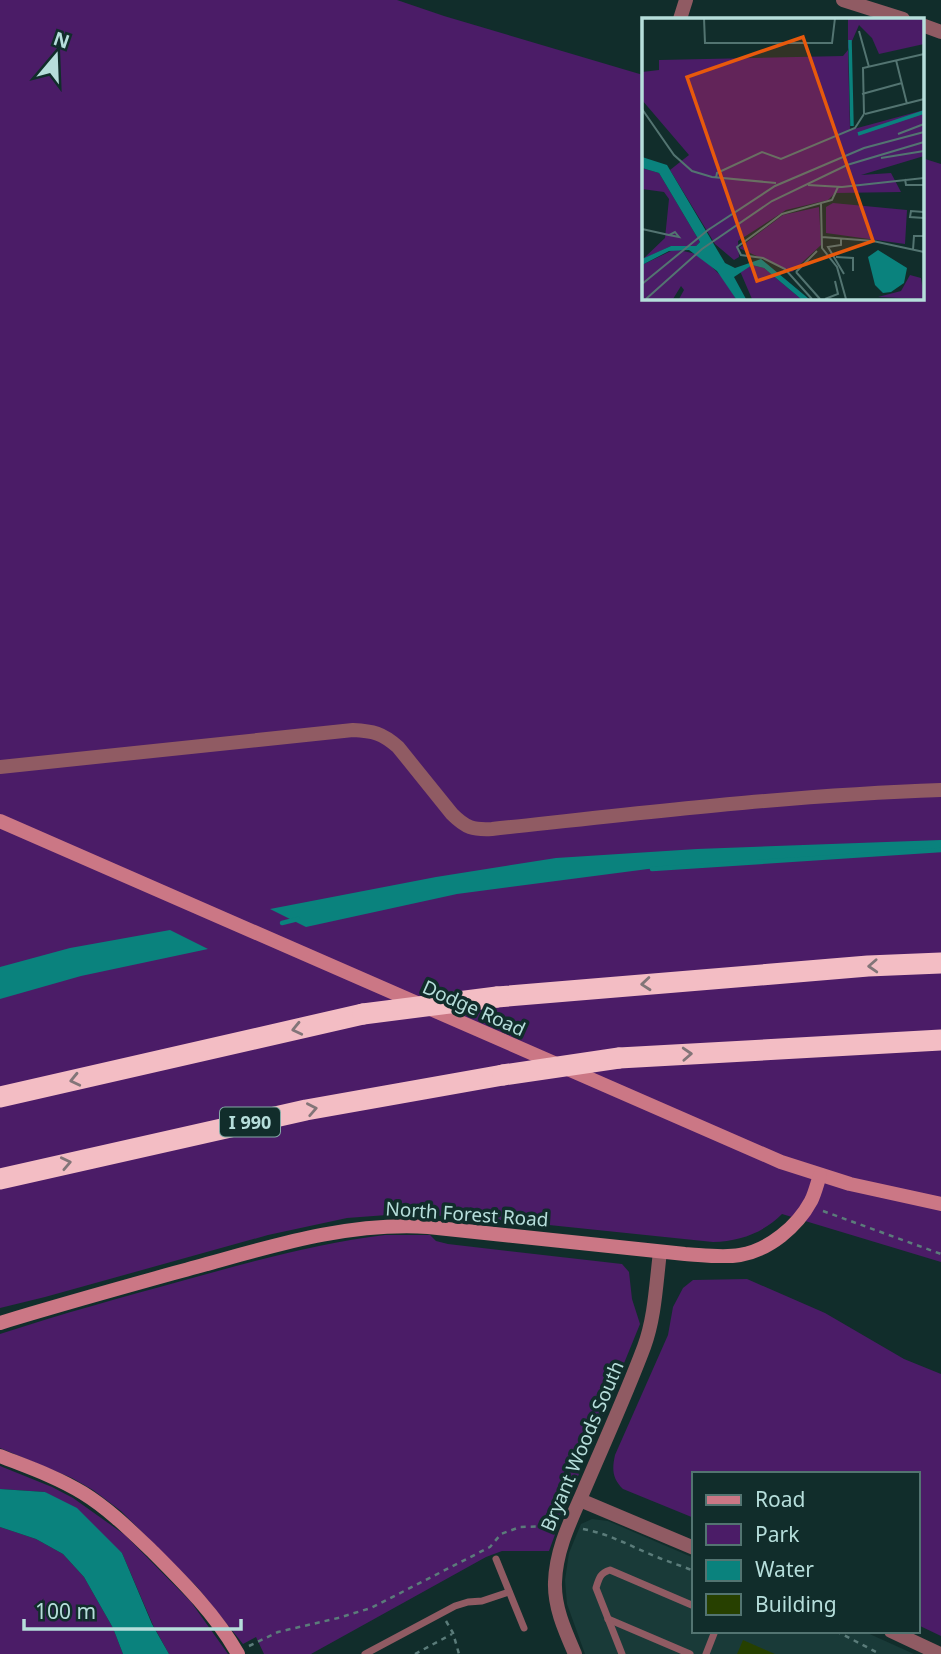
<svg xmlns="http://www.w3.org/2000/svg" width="941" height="1654" viewBox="0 0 941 1654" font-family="'Noto Sans',sans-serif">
	<defs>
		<filter id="shadow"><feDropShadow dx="4.5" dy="4.5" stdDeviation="0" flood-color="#0009"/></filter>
	</defs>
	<rect width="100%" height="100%" fill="#112d2b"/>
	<polygon fill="#193a38" points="592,1519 608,1521 694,1558 694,1631 863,1631 914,1654 585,1654 567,1604 565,1580 569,1553 581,1524"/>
	<g fill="#4b1c67">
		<path d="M 0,0 L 397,0 L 444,16 L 643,75 L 643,298 L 922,298 L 922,158 L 941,164 L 941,1262 L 782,1214 C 763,1233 740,1241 713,1242 L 463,1216 L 387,1215 L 347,1218 L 268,1235 L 45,1297 L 0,1308 Z"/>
		<path d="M 385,1235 L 430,1235 L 436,1241 L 448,1244 L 622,1264 L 629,1272 L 632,1299 L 640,1324 L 561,1518 L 549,1551 L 502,1551 L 486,1557 L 311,1654 L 264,1654 L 256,1637 L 243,1644 L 198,1588 L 121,1511 L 93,1490 L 72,1478 L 0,1448 L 0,1334 C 61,1314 123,1297 185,1280 C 251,1262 317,1243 385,1235 Z"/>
		<path d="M 747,1279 L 825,1313 L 904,1359 L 941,1374 L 941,1636 L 918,1625 L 918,1474 L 694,1474 L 694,1518 L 623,1489 C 612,1478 612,1469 615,1455 L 668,1335 L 673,1307 L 683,1288 L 693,1280 Z"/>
		<polygon points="0,1466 52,1487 73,1498 125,1535 191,1602 228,1654 169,1654 153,1625 122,1553 45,1492 0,1489"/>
		<polygon points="0,1527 36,1539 63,1554 84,1577 113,1628 123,1654 0,1654"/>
	</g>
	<g fill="#0a827d">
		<polygon points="941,840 941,850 648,869 457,894 306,927 270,909 436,877 556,858 697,849"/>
		<polygon points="170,930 208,949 81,976 0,999 0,967 70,948"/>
		<polygon points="0,1489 45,1492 77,1508 122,1553 152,1624 169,1654 123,1654 113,1628 84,1577 63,1554 36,1539 0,1527"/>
	</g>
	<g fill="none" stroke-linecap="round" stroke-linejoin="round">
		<g stroke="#0a827d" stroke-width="4.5">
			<polyline points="652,869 941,850"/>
			<polyline points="282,923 298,919"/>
		</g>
	</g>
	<polygon fill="#274000" filter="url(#shadow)" points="743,1640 775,1654 737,1654"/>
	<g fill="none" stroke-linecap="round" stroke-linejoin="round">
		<g stroke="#5b7c7a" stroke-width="2.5" stroke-dasharray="5 5" stroke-linecap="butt">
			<polyline points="823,1211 941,1254"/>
			<path d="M 583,1529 C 610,1534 632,1547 657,1557 C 669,1562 682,1566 694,1571"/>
			<polyline points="446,1621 453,1633 459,1654"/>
			<polyline points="836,1631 880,1654"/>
			<polyline points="249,1646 278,1632 338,1618 371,1608 490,1547 501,1534 520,1527 554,1526"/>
			<polyline points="415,1654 452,1634"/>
		</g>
		<g stroke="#905b63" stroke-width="7">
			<polyline points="496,1559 524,1628"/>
			<polyline points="608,1619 690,1654"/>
			<polyline points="365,1654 455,1606 468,1602 482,1601 509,1592"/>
			<path d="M 622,1654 L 596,1588 C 599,1578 600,1573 610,1570 L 694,1606"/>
			<polyline points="706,1654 715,1631"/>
		</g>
		<g stroke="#905b63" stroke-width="14">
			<polyline points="843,0 903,19"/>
			<polyline points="680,19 686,0"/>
			<polyline points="922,25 941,32"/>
			<path d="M 0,767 L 353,730 C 373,731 382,733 398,747 L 452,814 C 466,828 473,830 492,829 C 641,813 791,795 941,790"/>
			<polyline points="580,1500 694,1548"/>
			<polyline points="891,1631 940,1654"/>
			<path d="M 575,1654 C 565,1631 554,1607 555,1582 C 556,1549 571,1520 584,1490 C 604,1443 626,1395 644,1347 C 655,1317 656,1284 660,1252"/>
		</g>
		<g stroke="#cb7785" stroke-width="14">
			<polyline points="0,821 781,1162 850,1184 941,1204"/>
			<path d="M 0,1323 C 65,1303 131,1285 196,1267 C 273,1246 347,1222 428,1227 L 685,1254 C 703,1255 722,1258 740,1255 C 769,1250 797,1227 811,1201 C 815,1193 817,1184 820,1175"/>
			<path d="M 0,1456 C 28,1467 57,1477 83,1493 C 109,1509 131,1531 153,1552 C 184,1583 216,1615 238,1654"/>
		</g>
		<g stroke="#f3bdc4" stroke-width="21">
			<polyline points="497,997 868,966 941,963"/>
			<polyline points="619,1058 941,1040"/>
			<polyline points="0,1097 363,1014"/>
			<polyline points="0,1179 306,1110 503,1075"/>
		</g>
		<g stroke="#f3bdc4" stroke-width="21">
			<polyline points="363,1014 497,997"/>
			<polyline points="503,1075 619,1058"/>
		</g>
	</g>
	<defs><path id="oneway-chevron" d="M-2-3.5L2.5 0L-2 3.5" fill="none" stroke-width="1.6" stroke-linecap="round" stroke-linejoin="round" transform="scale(1.75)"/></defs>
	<g stroke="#827578">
		<use href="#oneway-chevron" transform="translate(873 966) rotate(177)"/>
		<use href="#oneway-chevron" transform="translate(646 984) rotate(175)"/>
		<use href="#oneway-chevron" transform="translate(297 1029) rotate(167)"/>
		<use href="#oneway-chevron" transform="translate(687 1054) rotate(-3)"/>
		<use href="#oneway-chevron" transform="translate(75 1080) rotate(167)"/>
		<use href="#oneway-chevron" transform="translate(312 1109) rotate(-11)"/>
		<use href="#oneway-chevron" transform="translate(66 1163) rotate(-12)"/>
	</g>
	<g text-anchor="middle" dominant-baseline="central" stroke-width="7" stroke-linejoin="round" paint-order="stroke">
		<rect fill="#112d2b" stroke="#84a9a6" stroke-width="2" x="220" y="1107.5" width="60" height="29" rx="5"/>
		<g font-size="18" font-weight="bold" fill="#b6dedb">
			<text x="250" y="1122">I 990</text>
		</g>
		<g font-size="19" fill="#b6dedb" stroke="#112d2b">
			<text transform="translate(474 1008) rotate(24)">Dodge Road</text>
			<text transform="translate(467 1214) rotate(4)">North Forest Road</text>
			<text transform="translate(582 1446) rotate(-67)">Bryant Woods South</text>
		</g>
	</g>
	<g transform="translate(642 18)">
		<rect width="282" height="282" fill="#112d2b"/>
		<path d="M 206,0 L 282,0 L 282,26 L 237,36 L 230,20 L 217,7 L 206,32 L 208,112 L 282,92 L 282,138 L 219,157 L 249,155 L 259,174 L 193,175 L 186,182 L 144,192 L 96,223 L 97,239 L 92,242 L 73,226 L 28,152 L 47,137 L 0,82 L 0,54 L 17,52 L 17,42 L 201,38 L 206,32 ZM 0,150 L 17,155 L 58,224 L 54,228 L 29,228 L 1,241 L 23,220 L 27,181 L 22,174 L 0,171 ZM 191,185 L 265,192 L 263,226 L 184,215 L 184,189 ZM 177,189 L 179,227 L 150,254 L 97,230 L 141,197 ZM 33,231 L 58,237 L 83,262 L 94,281 L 37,281 L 42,272 L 39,268 L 31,281 L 0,281 L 0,247 ZM 110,247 L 122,250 L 159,281 L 110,281 L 98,253 ZM 268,257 L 279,260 L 282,281 L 236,279 L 259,273 Z" fill="#4b1c67"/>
		<path d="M 0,139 L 25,147 L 83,245 L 93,250 L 119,241 L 167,281 L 159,281 L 122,250 L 110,247 L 92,259 L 104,281 L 94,281 L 75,253 L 47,232 L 27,233 L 0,247 L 0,241 L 29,228 L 54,228 L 58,224 L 17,155 L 0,150 ZM 236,232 L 265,250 L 262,265 L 249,274 L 241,275 L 233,267 L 226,239 Z" fill="#0a827d"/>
		<path fill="none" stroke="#0a827d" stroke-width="3.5" d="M 208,22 L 210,108M 216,116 L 282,94"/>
		<path fill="none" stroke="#537471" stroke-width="2" d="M 62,0 L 63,25 L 190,25 L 193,0M 217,13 L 227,49M 254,42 L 265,86M 220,76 L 260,65M 0,91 L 32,137 L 50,153 L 70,159 L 134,165M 222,96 L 221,50 L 282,36M 223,96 L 282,81M 256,116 L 282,106M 239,140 L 282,133M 74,160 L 75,155 L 120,134 L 139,141 L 213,110 L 222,96M 263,161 L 264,167 L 282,167M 166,167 L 200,169 L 282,160M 179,185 L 180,230 L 195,249 L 204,281M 282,194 L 269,193 L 268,199 L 282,200M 0,211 L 27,217M 33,214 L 37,219 L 27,217 ZM 180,219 L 231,223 L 282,234M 199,220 L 199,227 L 186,229 L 202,256M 271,232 L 272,218 L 282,218M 194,239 L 211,240 L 211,253M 154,254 L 178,281M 154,254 L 175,233M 0,266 L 66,212 L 133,168 L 222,130 L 282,114M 4,281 L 60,231 L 130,183 L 205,147 L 282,124M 170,281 L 143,251 L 121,240 L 99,237 L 95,229 L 140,196 L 190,182 L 196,169M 183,281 L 196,276 L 193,263"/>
		<path fill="#e8590c" fill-opacity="0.15" stroke="#e8590c" stroke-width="3.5" d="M 161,19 L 231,223 L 115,263 L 45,59 Z"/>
		<rect width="282" height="282" fill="none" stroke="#b6dedb" stroke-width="3.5"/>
	</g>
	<rect x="692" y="1472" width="228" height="161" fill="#112d2b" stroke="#537471" stroke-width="2"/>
	<rect x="706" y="1495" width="35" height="10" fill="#cb7785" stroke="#537471" stroke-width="2"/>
	<text x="755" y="1507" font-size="21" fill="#b6dedb">Road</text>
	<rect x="706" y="1524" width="35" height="21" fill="#4b1c67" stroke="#537471" stroke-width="2"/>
	<text x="755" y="1542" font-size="21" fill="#b6dedb">Park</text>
	<rect x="706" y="1560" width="35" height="21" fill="#0a827d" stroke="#537471" stroke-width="2"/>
	<text x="755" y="1577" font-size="21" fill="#b6dedb">Water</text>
	<rect x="706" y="1594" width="35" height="21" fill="#274000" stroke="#537471" stroke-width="2"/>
	<text x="755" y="1612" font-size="21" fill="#b6dedb">Building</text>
	<g transform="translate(56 56) rotate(19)" stroke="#112d2b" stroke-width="5" paint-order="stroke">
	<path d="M0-5L12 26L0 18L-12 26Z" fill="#b6dedb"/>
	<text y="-10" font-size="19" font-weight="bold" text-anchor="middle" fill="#b6dedb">N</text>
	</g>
	<path d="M24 1619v10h217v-10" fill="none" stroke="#b6dedb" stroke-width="3.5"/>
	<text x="35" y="1619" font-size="21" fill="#b6dedb" stroke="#112d2b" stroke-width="5" paint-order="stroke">100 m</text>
</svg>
